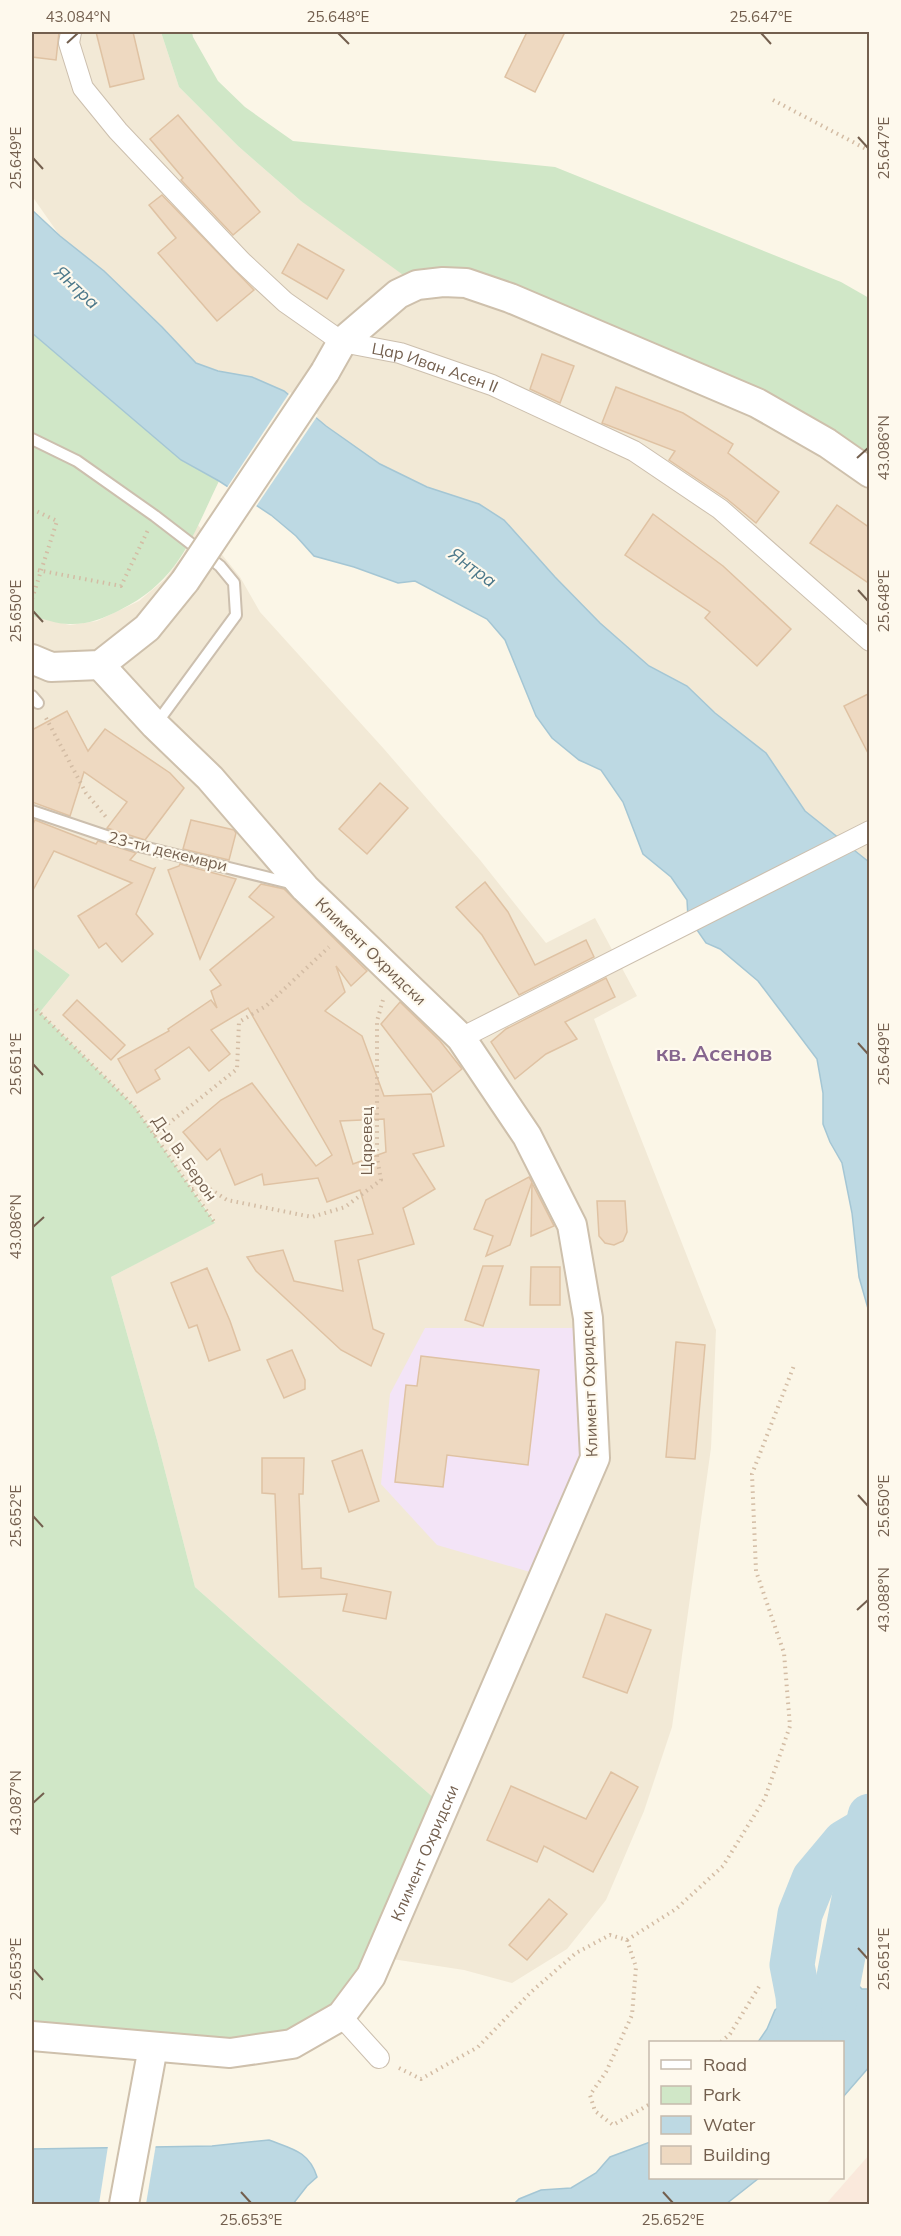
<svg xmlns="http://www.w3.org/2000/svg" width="901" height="2236" viewBox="0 0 901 2236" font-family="Mulish,sans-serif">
	<rect width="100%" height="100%" fill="#fbf6e7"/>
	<g fill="#f2e9d6">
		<polygon points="32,32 161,32 179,87 238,146 301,201 510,298 869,473 869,1002 252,377 218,371 196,363 162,327 104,271 60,236 32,196"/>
		<polygon points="198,525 240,577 260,612 384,749 480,860 546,943 595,918 637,996 594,1019 716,1330 711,1448 672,1727 644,1811 606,1900 567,1949 512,1983 464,1970 379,1957 444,1807 195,1587 157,1440 111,1277 215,1222 135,1107 40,1012 70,975 32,947 32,616 70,625 97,621 139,601 164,580 183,555"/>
	</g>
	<polygon fill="#fae9dc" points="869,2155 869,2204 826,2204"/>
	<polygon fill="#f3e4f7" points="425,1328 576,1328 580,1459 530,1572 437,1545 381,1484 390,1394"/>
	<g fill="#d0e7c7">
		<polygon points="161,32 192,32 193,37 218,81 245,107 293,141 555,167 841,282 869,298 869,473 510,298 417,285 301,201 238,146 179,87"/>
		<path d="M 32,333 L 181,460 L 219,481 C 192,537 179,581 120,610 C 104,618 90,624 72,624 C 59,625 44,619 32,616 Z"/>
		<polygon points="32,947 70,975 40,1012 135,1107 215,1223 111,1277 157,1440 195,1587 444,1807 371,1976 292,2044 32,2036"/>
	</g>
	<g fill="#bdd9e3" stroke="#a4c6d4" stroke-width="1.5">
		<polygon points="32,210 60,236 104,271 162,327 196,363 218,371 252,377 284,391 326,426 380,464 427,487 479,504 504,520 555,577 600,623 649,666 687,686 715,713 766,753 805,811 869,862 869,1312 859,1277 852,1213 842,1163 830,1142 823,1124 823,1093 817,1059 758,981 720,949 706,943 688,917 687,900 671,877 643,854 623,802 601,770 579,760 552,738 536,716 505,640 487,619 415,581 398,583 354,567 314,556 296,536 271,515 219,481 181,460 32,333"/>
		<polygon points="843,1953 848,1957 851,1978 862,1989 869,1989 870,2066 843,2097 842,2042 758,2042 767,2029 775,2010 789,1999 808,1992 826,1980 835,1959"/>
		<path d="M 269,2140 C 292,2149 309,2151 317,2177 L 307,2186 L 293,2204 L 32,2204 L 32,2149 L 212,2146 Z"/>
		<polygon points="650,2142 650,2178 759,2178 726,2204 514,2204 519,2199 541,2190 571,2188 596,2173 610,2157"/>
	</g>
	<g fill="#fbf6e7">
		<polygon points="290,392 318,415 255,508 226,489"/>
		<polygon points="156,2144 146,2204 99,2204 108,2146"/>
	</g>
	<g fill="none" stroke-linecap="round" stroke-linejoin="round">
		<g stroke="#bdd9e3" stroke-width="45">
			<polyline points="832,2013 870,1816"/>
			<polyline points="801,2042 798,1996 792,1965 800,1914 814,1879 845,1842 867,1829"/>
		</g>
	</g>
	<g fill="#eed9c1" stroke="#dfc2a3" stroke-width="1.5" fill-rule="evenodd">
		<polygon points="32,32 59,32 56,60 32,57"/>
		<polygon points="96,32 133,32 144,79 110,87"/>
		<polygon points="527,32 565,32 535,92 505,77"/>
		<polygon points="178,115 260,212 233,235 181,180 183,178 150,139"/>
		<polygon points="162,195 254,290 217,321 158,253 176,238 149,205"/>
		<polygon points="298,244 344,270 327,299 282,273"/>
		<polygon points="542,354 574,366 560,403 530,389"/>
		<polygon points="616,387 683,413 733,444 728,453 779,492 756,523 727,499 669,460 675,451 602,423"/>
		<polygon points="837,505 870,528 870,584 810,543"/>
		<polygon points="653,514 723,566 791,629 757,666 705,618 710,612 625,555"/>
		<polygon points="870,693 870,757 844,706"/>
		<polygon points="67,711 88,751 105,729 170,773 184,788 145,840 107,828 127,802 84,772 70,816 32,802 32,730"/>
		<polygon points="380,783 408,808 367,854 339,829"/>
		<polygon points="35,820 96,844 98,841 136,853 130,860 153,869 155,868 136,914 153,934 122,962 106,943 99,948 78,916 132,883 54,851 32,892 32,826"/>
		<polygon points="191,820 234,830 236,833 229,860 183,849"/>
		<polygon points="180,864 236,879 200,959 168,870 179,866"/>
		<polygon points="485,882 508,912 535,965 586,940 594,957 519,995 482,935 456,907"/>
		<path d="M 261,884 L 284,889 L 367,971 L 351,986 L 336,966 L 345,992 L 325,1011 L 362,1036 L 384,1096 L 431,1094 L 444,1146 L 413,1154 L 435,1189 L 403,1208 L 414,1244 L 358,1260 L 373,1329 L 384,1334 L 371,1366 L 341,1350 L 256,1271 L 247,1257 L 283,1250 L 294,1281 L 343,1291 L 335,1241 L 373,1234 L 360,1190 L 327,1202 L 318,1178 L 264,1185 L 262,1174 L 235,1185 L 220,1149 L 207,1160 L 183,1132 L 221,1100 L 252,1083 L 316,1166 L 332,1155 L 248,1008 L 211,1030 L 230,1054 L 209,1071 L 189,1047 L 155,1070 L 160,1079 L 137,1093 L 118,1059 L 169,1031 L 168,1029 L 211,1000 L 217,1008 L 211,991 L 221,985 L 210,970 L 274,917 L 249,897 ZM 384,1119 L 386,1152 L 353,1164 L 340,1121 Z"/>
		<polygon points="606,978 615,997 565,1022 577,1039 546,1054 515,1079 491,1042 506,1029"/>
		<polygon points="77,1000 125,1045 111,1060 63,1015"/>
		<polygon points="400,1002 440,1041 462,1069 433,1092 381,1024"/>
		<polygon points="529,1177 532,1182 510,1245 486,1256 493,1236 474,1229 486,1200"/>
		<polygon points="532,1183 554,1226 531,1236"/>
		<polygon points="597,1201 625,1201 627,1232 623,1241 614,1245 605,1243 599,1236"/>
		<polygon points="483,1266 503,1266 483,1326 465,1320"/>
		<polygon points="531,1267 560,1267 560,1305 530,1305"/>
		<polygon points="207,1268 230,1321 240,1350 209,1361 197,1325 189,1328 171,1283"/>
		<polygon points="676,1342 705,1345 695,1459 666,1457"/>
		<polygon points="292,1350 305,1380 305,1389 284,1398 267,1360"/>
		<polygon points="421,1356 539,1370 528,1465 447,1455 443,1487 395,1482 406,1385 417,1386"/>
		<polygon points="362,1450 379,1501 349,1512 332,1461"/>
		<polygon points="262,1458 304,1458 303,1494 299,1494 302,1569 321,1568 321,1578 391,1592 386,1619 343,1611 347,1594 279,1597 275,1494 262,1493"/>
		<polygon points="606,1614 651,1630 627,1693 583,1677"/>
		<polygon points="611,1772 638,1787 593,1872 544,1846 537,1862 487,1840 511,1786 586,1819"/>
		<polygon points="549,1899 567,1914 527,1960 509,1945"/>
	</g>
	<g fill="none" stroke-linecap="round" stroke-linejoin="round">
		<defs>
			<g id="lane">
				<polyline points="32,439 77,461 155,516 220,566 234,583 236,615 156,724"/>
				<polyline points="32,696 38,703"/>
				<polyline points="32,811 127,843 294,884"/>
			</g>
			<g id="street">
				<path id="s1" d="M 71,32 L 69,43 L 83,88 L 118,131 L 242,262 L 285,302 L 342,342 L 400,353 L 492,385 L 634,451 L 720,509 L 870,641"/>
				<polyline points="461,1038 870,831"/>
				<polyline points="341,2016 379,2058"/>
			</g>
			<g id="secondary">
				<polyline points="325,372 342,342 398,294 417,285 443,282 466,283 510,298 757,403 827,443 870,473"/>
				<polyline points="32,659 51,667 100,665 147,628 185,581"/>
				<path id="s2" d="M 32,2036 L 230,2053 L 292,2044 L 341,2016 L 371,1976 L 595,1458 L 588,1318 L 572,1225 L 527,1136 L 461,1038 L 305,888 L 210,778 L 155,725 L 100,665"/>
				<polyline points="124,2204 153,2047"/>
			</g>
		</defs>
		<use href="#lane" stroke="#ccbfae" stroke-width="14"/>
		<use href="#street" stroke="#ccbfae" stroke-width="22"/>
		<use href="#secondary" stroke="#cec0ac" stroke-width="32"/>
		<g stroke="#d3bca4" stroke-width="4" stroke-dasharray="1.5 4.5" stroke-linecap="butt">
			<polyline points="773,100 870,151"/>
			<polyline points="32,509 57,521 32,599"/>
			<polyline points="32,569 121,586 148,530"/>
			<polyline points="46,718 86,793 106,817"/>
			<polyline points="32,1005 135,1107 215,1223"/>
			<polyline points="154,1135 237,1069 239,1022 266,1006 329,947"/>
			<polyline points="192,1189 210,1189 227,1200 312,1217 345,1207 381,1180 377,1158 377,1021 383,1000"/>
			<polyline points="627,1940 636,1967 632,2015 606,2072 590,2095 595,2111 613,2125 650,2104"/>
			<polyline points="721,2042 730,2034 760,1985"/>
			<polyline points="399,2068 421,2079 478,2047 531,1992 576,1953 610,1935 627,1940 676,1909 723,1866 765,1798 790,1726 784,1653 756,1571 752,1474 795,1363"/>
		</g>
		<use href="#lane" stroke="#fff" stroke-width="10"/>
		<use href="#street" stroke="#fff" stroke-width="20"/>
		<use href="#secondary" stroke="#fff" stroke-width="28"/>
		<defs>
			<polyline id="secondary-bridge" points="185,581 325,372"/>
		</defs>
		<use href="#secondary-bridge" stroke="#cec0ac" stroke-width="32" stroke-linecap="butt"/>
		<use href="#secondary-bridge" stroke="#fff" stroke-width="28"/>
	</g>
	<path fill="none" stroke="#735f4e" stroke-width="2" d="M 338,33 L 349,44M 761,33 L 771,44M 67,43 L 78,33M 858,137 L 868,148M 33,158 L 43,169M 857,458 L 868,448M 858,590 L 868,601M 33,611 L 43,622M 858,1043 L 868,1054M 33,1064 L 43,1075M 33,1227 L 44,1217M 858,1495 L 868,1506M 33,1516 L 43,1527M 857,1610 L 868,1600M 33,1803 L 44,1793M 858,1948 L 868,1959M 33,1969 L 43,1980M 241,2192 L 251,2203M 663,2192 L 673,2203"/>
	<g text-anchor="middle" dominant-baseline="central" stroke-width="4.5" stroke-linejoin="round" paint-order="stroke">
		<g font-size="16" fill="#735f4e" stroke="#fef9ed">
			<text stroke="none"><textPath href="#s1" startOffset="519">Цар Иван Асен II</textPath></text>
			<text transform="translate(168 851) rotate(14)">23-ти декември</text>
			<text transform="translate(371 951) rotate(44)">Климент Охридски</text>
			<text transform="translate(366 1141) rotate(-90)">Царевец</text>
			<text transform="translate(185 1158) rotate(55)">Д-р В. Берон</text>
			<text transform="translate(589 1384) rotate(-92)">Климент Охридски</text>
			<text stroke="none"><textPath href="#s2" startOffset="502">Климент Охридски</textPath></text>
		</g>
		<g font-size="18" font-style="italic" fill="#4c788a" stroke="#fef9ed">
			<text transform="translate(77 287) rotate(43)">Янтра</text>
			<text transform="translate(473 567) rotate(36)">Янтра</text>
		</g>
		<g font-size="22" font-weight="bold" fill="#86668e" stroke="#fef9ed">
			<text x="714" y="1053">кв. Асенов</text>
		</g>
	</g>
	<rect width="901" height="2236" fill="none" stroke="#fef9ed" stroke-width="66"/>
	<rect x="649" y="2041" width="195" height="138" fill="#fef9ed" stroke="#c6bbad" stroke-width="1.5"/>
	<rect x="661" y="2060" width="30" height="9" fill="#ffffff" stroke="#c6bbad" stroke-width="1.5"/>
	<text x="703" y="2071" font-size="18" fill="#735f4e">Road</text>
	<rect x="661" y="2086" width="30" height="18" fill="#d0e7c7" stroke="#c6bbad" stroke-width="1.5"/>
	<text x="703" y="2101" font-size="18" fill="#735f4e">Park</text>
	<rect x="661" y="2116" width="30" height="18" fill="#bdd9e3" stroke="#c6bbad" stroke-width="1.5"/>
	<text x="703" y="2131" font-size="18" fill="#735f4e">Water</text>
	<rect x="661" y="2146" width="30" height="18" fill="#eed9c1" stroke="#c6bbad" stroke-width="1.5"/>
	<text x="703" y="2161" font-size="18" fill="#735f4e">Building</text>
	<rect x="33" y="33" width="835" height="2170" fill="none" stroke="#735f4e" stroke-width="2"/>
	<g font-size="15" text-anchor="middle" fill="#735f4e">
		<text x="78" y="22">43.084°N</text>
		<text x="338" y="22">25.648°E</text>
		<text x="761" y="22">25.647°E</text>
		<text transform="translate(884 148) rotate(-90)" y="5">25.647°E</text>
		<text transform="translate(16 158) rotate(-90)" y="5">25.649°E</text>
		<text transform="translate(884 448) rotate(-90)" y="5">43.086°N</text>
		<text transform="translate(884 601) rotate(-90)" y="5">25.648°E</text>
		<text transform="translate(16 611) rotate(-90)" y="5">25.650°E</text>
		<text transform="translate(884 1054) rotate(-90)" y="5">25.649°E</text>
		<text transform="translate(16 1064) rotate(-90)" y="5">25.651°E</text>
		<text transform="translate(16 1227) rotate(-90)" y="5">43.086°N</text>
		<text transform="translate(884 1506) rotate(-90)" y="5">25.650°E</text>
		<text transform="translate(16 1516) rotate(-90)" y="5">25.652°E</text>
		<text transform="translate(884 1600) rotate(-90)" y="5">43.088°N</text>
		<text transform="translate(16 1803) rotate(-90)" y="5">43.087°N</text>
		<text transform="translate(884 1959) rotate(-90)" y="5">25.651°E</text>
		<text transform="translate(16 1969) rotate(-90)" y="5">25.653°E</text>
		<text x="251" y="2225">25.653°E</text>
		<text x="673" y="2225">25.652°E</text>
	</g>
</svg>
